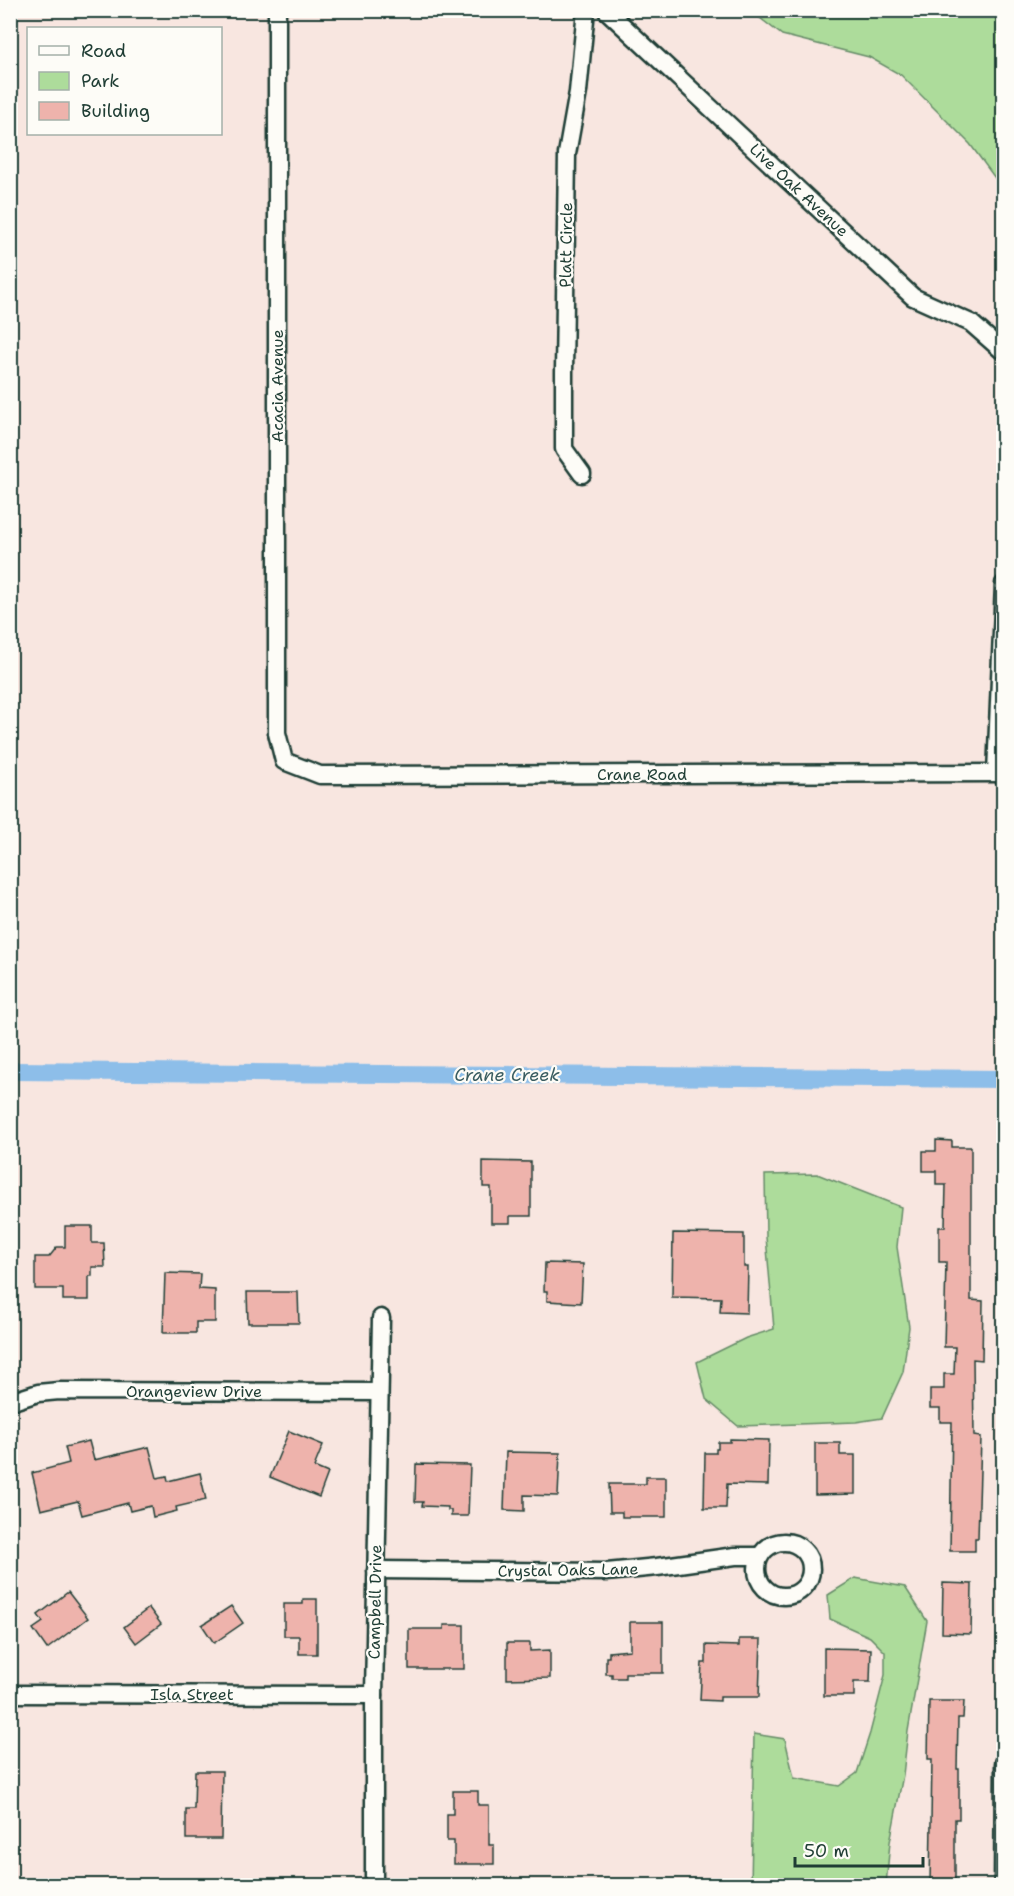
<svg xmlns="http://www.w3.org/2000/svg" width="1014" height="1896" viewBox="0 0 1014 1896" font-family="'Shantell Sans',sans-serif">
	<rect width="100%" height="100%" fill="#f8e6e0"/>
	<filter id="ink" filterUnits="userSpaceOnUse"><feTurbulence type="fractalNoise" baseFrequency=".0167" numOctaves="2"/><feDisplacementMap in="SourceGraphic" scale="12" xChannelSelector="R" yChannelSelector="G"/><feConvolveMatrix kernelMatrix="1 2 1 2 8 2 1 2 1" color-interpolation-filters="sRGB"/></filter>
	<g filter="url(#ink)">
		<g fill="#addc9b" stroke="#668c68" stroke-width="1.5">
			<polygon points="751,11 1003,11 1003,189 970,144 901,75 869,57 782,35"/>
			<polygon points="817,1174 901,1207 897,1247 909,1327 903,1372 882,1418 856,1422 738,1426 706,1399 697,1362 746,1338 774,1329 766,1237 765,1175"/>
			<polygon points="855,1578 905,1587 927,1621 908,1731 903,1775 890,1842 886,1885 751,1885 754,1734 785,1739 794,1778 839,1786 857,1773 870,1733 885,1675 885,1652 870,1637 830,1619 828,1595"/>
		</g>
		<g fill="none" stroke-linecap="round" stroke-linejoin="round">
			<polyline stroke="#8dbee9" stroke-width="18" points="10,1071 1004,1079"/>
		</g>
		<g fill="#eeb3ac" stroke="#1f3d34" stroke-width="1.5">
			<polygon points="936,1140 952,1141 952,1147 971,1147 971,1300 983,1301 982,1360 973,1359 974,1436 981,1437 978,1538 975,1538 975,1551 950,1551 952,1422 940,1422 940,1408 930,1408 930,1389 944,1389 944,1374 954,1374 955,1347 944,1347 946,1262 939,1262 939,1227 945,1227 946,1185 936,1185 936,1171 923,1171 923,1151 936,1151"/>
			<polygon points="483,1161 531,1162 531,1216 510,1216 510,1223 491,1223 491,1187 483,1187"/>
			<polygon points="65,1226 92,1226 92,1243 104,1243 105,1267 92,1267 92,1276 89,1276 89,1300 63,1300 63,1289 35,1289 35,1257 49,1257 57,1247 65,1247"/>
			<polygon points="673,1233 744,1234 744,1267 748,1267 747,1313 720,1312 721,1298 672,1297"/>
			<polygon points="545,1263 583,1264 581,1303 547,1301 547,1291 544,1291"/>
			<polygon points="165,1273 200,1274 199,1289 215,1290 215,1322 196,1322 196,1333 163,1333"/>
			<polygon points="247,1292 298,1292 299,1323 248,1323"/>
			<polygon points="289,1431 323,1445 314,1467 328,1473 319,1497 270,1477"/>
			<polygon points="730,1439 769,1440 768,1485 727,1484 726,1508 704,1508 705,1453 716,1453 716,1449 718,1449 718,1442 730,1442"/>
			<polygon points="89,1441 94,1460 149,1447 157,1478 167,1476 168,1481 200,1473 206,1500 176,1507 177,1511 153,1517 151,1506 130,1511 128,1503 82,1515 78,1501 41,1510 32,1473 69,1463 65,1447"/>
			<polygon points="815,1443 840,1443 840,1455 855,1455 855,1494 815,1495"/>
			<polygon points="506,1452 560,1453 558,1496 524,1495 524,1511 504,1510"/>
			<polygon points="416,1464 470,1465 468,1516 451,1516 451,1510 448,1510 448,1507 422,1506 423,1502 415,1502"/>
			<polygon points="646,1477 666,1477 666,1517 622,1517 622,1512 610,1512 609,1484 646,1484"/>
			<polygon points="943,1583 972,1584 971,1634 942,1633"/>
			<polygon points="68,1592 88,1618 47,1649 33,1629 43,1622 38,1615"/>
			<polygon points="303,1599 317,1599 317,1654 299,1654 299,1636 284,1636 284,1604 303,1604"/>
			<polygon points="231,1606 243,1623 214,1643 202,1625"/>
			<polygon points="149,1608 161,1624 136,1643 124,1627"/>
			<polygon points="630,1622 663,1622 663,1673 625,1673 625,1678 612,1678 612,1674 606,1674 606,1657 609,1657 609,1652 630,1650"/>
			<polygon points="444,1625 464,1625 464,1669 409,1669 409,1629 444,1629"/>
			<polygon points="739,1639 761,1639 759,1697 720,1697 720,1701 700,1700 702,1663 706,1663 706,1645 739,1646"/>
			<polygon points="507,1643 530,1643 530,1651 550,1650 550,1678 507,1679"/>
			<polygon points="824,1648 871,1649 870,1682 854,1682 854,1696 824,1696"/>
			<polygon points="929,1701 964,1701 963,1718 958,1718 957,1769 959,1769 959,1819 955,1819 955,1886 930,1886 932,1759 928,1759"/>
			<polygon points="195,1771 222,1771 221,1839 186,1839 186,1809 194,1809"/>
			<polygon points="453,1791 478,1791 478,1805 489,1805 489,1845 494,1845 494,1864 454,1864 454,1841 447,1841 447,1814 453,1814"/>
		</g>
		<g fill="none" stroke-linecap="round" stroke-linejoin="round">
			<defs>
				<g id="minor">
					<polyline points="277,10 277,733 284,761 320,775 1004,773"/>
					<polyline points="606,10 913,297 971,323 1004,352"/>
					<polyline points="582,474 564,449 564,372 567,154 578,92 586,10"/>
					<polyline points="996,773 1004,584"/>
					<polyline points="10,1402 38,1393 59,1391 379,1392"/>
					<circle cx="784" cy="1569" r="27"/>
					<polyline points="376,1570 607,1572 657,1567 735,1556 759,1556"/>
					<polyline points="10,1694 374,1695"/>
					<polyline points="374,1886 374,1695 381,1318"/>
					<polyline points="1003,1886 1004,1763"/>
				</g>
			</defs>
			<use href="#minor" stroke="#1f3d34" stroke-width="21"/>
			<use href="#minor" stroke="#fdfcf7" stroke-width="16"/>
		</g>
	</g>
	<g text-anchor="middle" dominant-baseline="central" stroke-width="4.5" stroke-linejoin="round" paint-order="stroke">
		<g font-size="16" fill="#1f3d34" stroke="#fdfcf7">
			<text transform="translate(799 190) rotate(43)">Live Oak Avenue</text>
			<text transform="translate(566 245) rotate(-89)">Platt Circle</text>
			<text transform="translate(277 386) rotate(-90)">Acacia Avenue</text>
			<text x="642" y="774">Crane Road</text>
			<text x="194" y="1391">Orangeview Drive</text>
			<text transform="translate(568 1570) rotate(-1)">Crystal Oaks Lane</text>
			<text transform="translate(375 1602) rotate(-89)">Campbell Drive</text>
			<text x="192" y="1694">Isla Street</text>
		</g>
		<g font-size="18" font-style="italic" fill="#3a5d61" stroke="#fdfcf7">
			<text x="507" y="1075">Crane Creek</text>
		</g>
	</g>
	<rect width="1014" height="1896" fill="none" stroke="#fdfcf7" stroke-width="36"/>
	<rect x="18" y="18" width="978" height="1860" fill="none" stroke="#1f3d34" stroke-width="2" filter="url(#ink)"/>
	<rect x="27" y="27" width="195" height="108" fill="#fdfcf7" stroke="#a4b0a9" stroke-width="1.5"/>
	<rect x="39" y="46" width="30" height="9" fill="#fdfcf7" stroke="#a4b0a9" stroke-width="1.5"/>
	<text x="81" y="57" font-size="18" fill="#1f3d34">Road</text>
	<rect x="39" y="72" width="30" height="18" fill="#addc9b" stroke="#a4b0a9" stroke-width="1.5"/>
	<text x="81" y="87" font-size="18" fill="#1f3d34">Park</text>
	<rect x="39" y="102" width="30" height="18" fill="#eeb3ac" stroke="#a4b0a9" stroke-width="1.5"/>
	<text x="81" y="117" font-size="18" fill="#1f3d34">Building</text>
	<path d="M795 1857v9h128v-9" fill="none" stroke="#1f3d34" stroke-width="3"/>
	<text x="804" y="1857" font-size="18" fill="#1f3d34" stroke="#fdfcf7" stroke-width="4.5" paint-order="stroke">50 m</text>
</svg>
